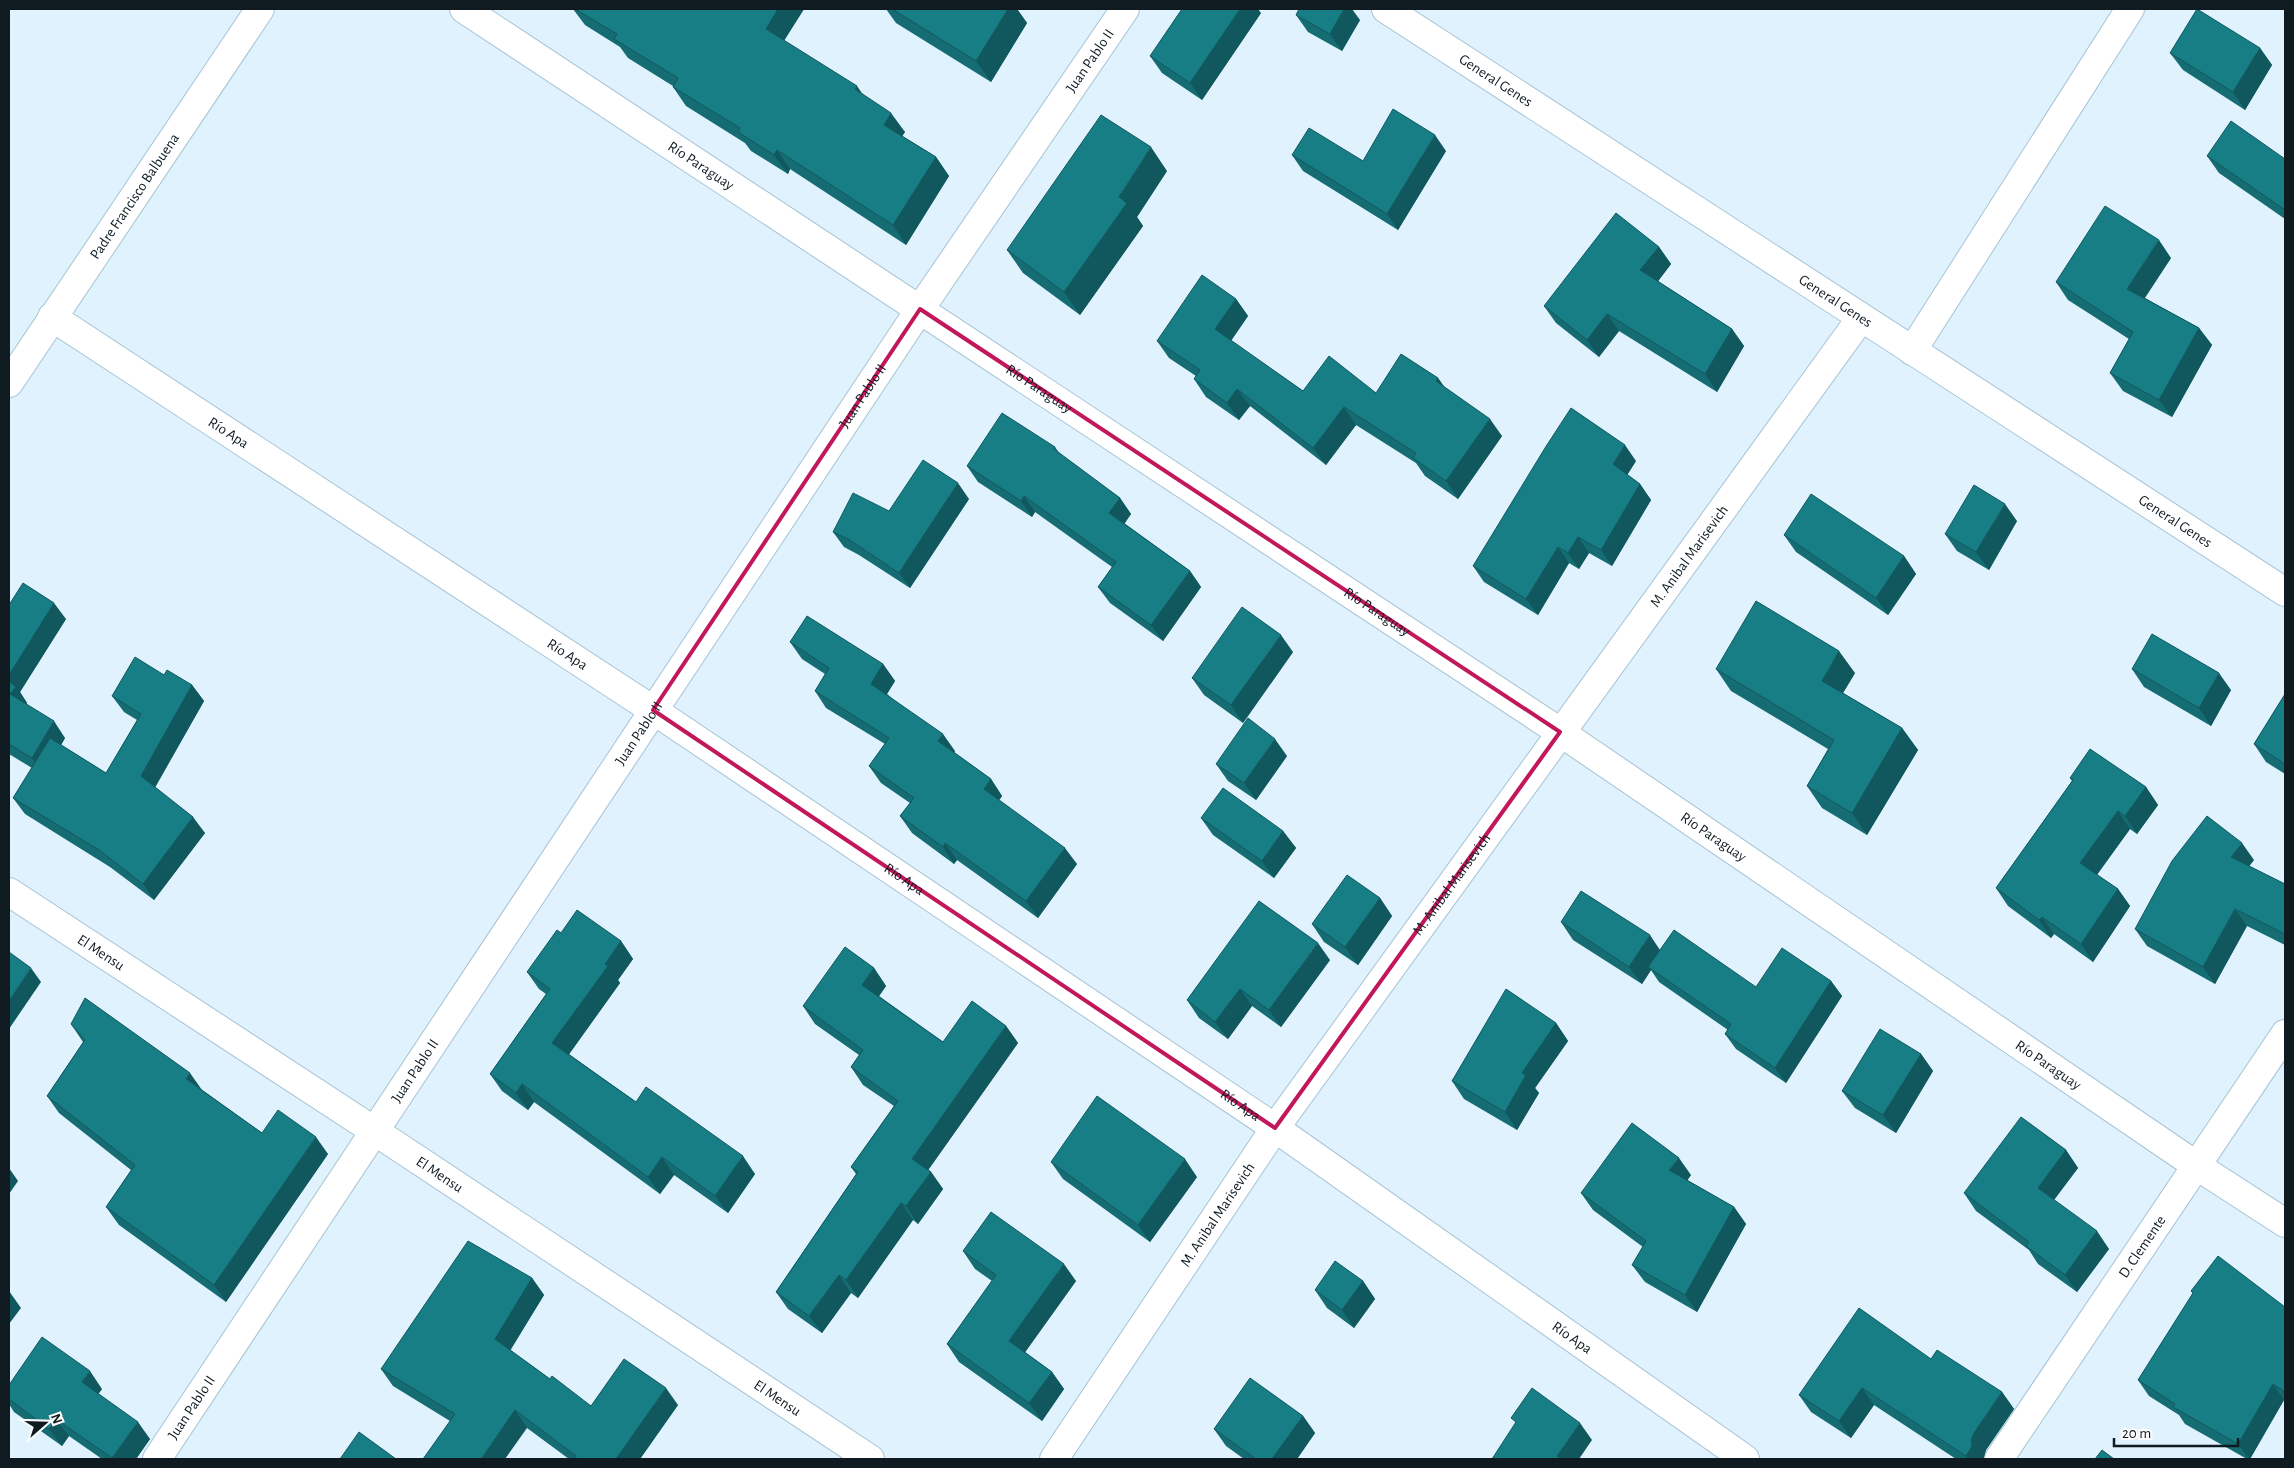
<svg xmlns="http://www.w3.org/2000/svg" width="2294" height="1468" viewBox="0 0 2294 1468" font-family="'Alegreya Sans',sans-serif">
	<rect width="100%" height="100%" fill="#e0f2fd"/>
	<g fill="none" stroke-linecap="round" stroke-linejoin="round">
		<defs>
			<g id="minor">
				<path id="s1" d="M 464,9 L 1560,732 L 2197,1166 L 2285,1223"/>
				<path id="s2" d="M 1386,9 L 2285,592"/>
				<path id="s3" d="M 52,317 L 653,710 L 1275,1128 L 1745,1459"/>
				<polyline points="1912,351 2130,9"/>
				<path id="s4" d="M 9,383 L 260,9"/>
				<path id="s5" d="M 9,892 L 376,1132 L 870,1459"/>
				<path id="s6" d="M 157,1459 L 920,309 L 1125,9"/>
				<path id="s7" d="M 1054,1459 L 1275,1128 L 1861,318"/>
				<path id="s8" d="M 1999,1459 L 2285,1034"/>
			</g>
		</defs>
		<use href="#minor" stroke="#a5c3d5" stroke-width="30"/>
		<use href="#minor" stroke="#fff" stroke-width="28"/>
	</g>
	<g fill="#156c73">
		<polygon points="573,9 804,9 784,41 862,94 905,132 902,136 936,157 949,176 906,245 790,169 788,174 751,151 745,143 686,106 673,87 673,86 628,58 620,47 585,25"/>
		<polygon points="886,9 1017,9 1027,23 991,82 896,23"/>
		<polygon points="1261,13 1202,100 1162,73 1150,56"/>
		<polygon points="1296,15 1360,20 1342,51 1308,32"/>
		<polygon points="2260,48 2272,65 2245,110 2183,70 2170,53"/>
		<polygon points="1446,151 1398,230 1303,171 1292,155 1363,161"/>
		<polygon points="2207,156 2285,159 2285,219 2219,173"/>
		<polygon points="1167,171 1137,217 1143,226 1080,315 1023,273 1007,250"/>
		<polygon points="1659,247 1671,264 1658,281 1732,329 1744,346 1717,392 1619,331 1599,357 1556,323 1544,306"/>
		<polygon points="2171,258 2145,298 2199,328 2212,345 2172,417 2123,391 2110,373 2129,339 2068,300 2056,282"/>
		<polygon points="1236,299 1248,316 1231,341 1303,391 1376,393 1438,378 1444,387 1502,436 1458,499 1425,476 1416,463 1356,425 1326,465 1250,406 1239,420 1206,397 1194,379 1196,376 1169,358 1157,341"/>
		<polygon points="1055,447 1060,454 1120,498 1131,514 1124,523 1190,571 1201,587 1163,641 1110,603 1098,587 1112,567 1035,512 1032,517 978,482 967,466"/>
		<polygon points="1636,461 1627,475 1640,484 1651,500 1612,566 1589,553 1579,569 1569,563 1538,615 1484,582 1473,566"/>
		<polygon points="969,499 910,588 859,555 844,547 833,532 889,511"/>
		<polygon points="2017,521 1989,570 1957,551 1945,534"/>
		<polygon points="1784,535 1904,556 1916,574 1888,615 1796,552"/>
		<polygon points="9,605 66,619 20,692 27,703 26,704 65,738 61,745 106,773 137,720 124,712 112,696 164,675 192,685 204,701 155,787 205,833 154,900 110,867 25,814 13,798 32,768 9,754"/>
		<polygon points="790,642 883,664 895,681 887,694 955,751 954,752 991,779 1002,796 999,800 1077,864 1038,918 957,860 954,864 912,833 900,816 910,803 881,783 869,766 885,744 826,708 815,691 825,674 802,659"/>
		<polygon points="1293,652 1243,723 1204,695 1192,678"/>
		<polygon points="1716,669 1855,673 1843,693 1902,728 1918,750 1867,835 1822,808 1807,786 1828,749 1731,691"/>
		<polygon points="2132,669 2231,690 2211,726 2144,687"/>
		<polygon points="2285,694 2285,774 2266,762 2254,744"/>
		<polygon points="1287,756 1256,800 1228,781 1216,764"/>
		<polygon points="2070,778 2146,787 2158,805 2137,834 2130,829 2097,875 2118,889 2130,906 2093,962 2054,934 2051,938 2008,906 1996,888 2072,781"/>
		<polygon points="1201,818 1283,831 1296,848 1274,878 1213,835"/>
		<polygon points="2254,860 2249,866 2285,884 2285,945 2247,926 2215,984 2147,946 2135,929"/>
		<polygon points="1380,898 1392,916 1358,965 1324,942 1312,924"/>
		<polygon points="1561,922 1660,950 1756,987 1831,981 1842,996 1786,1083 1736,1049 1725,1034 1728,1030 1659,982 1651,970 1642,984 1573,940"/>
		<polygon points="561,933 621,941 633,959 618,980 620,983 569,1054 636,1102 755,1174 728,1213 674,1175 660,1194 534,1102 528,1110 502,1091 490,1074 546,994 539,989 527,972"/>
		<polygon points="1330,960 1281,1027 1252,1006 1228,1039 1199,1018 1187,1000"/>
		<polygon points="874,968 886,986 879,996 943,1042 1006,1026 1018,1043 928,1170 931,1172 943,1189 918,1224 913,1220 858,1298 851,1293 822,1333 788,1309 776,1292 856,1174 851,1167 894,1106 863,1085 851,1067 859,1055 815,1024 803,1006"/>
		<polygon points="1556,1023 1568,1041 1535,1088 1539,1093 1517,1130 1464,1099 1452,1081"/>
		<polygon points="71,1024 201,1089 262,1133 328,1154 226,1302 119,1225 106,1207 131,1170 59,1113 47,1096 83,1042"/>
		<polygon points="1921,1054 1933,1071 1896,1133 1855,1108 1842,1091"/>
		<polygon points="2066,1150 2078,1168 2054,1200 2109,1249 2077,1292 2038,1264 2029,1250 1976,1211 1964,1193"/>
		<polygon points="1051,1162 1197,1177 1150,1242 1063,1179"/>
		<polygon points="1691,1175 1687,1180 1734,1207 1746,1224 1697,1312 1645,1282 1632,1265 1643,1247 1593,1210 1581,1193"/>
		<polygon points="963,1251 1076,1281 1025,1352 1052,1372 1064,1389 1042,1421 959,1362 947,1344 992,1281 975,1269"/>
		<polygon points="532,1278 544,1295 510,1350 550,1379 591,1406 678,1405 640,1459 569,1459 527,1428 450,1421 393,1386 381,1369"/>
		<polygon points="1363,1281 1375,1299 1354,1328 1327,1308 1315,1290"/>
		<polygon points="2191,1291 2285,1307 2285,1401 2284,1400 2250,1459 2247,1459 2185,1424 2179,1415 2149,1396 2138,1380 2193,1294"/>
		<polygon points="1931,1359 2002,1392 2014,1409 1986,1450 1984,1457 1984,1459 1956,1459 1874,1405 1851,1438 1811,1412 1799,1395"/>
		<polygon points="9,1385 102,1389 98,1394 150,1439 136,1459 102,1459 69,1436 62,1446 14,1412 9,1404"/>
		<polygon points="1303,1416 1315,1433 1297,1459 1244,1459 1226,1446 1214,1429"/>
	</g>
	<g fill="#11585e">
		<polygon points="778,9 804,9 779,48 766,29"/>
		<polygon points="1008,9 1017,9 1027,23 991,82 976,61"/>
		<polygon points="1240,9 1258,9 1261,13 1202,100 1190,83"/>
		<polygon points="1344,9 1352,9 1360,20 1342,51 1330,34"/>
		<polygon points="2260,48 2272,65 2245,110 2233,92"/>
		<polygon points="857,86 870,105 855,89"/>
		<polygon points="891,113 905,132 897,144 884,125"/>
		<polygon points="1435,135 1446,151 1398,230 1387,214"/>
		<polygon points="1151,147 1167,171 1137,217 1143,226 1080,315 1064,292 1119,197"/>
		<polygon points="777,150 790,169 788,174 774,155"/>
		<polygon points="936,157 949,176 906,245 893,225"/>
		<polygon points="2159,240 2171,258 2139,306 2127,289"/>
		<polygon points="1659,247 1671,264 1653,288 1640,270"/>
		<polygon points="1236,299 1248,316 1227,346 1215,329"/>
		<polygon points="1607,314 1619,331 1599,357 1587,340"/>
		<polygon points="2199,328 2212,345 2172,417 2159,400"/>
		<polygon points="1732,329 1744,346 1717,392 1705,374"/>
		<polygon points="1438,378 1451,396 1436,381"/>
		<polygon points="1237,389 1250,406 1239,420 1227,403"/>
		<polygon points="1344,407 1356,425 1326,465 1313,448"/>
		<polygon points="1490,419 1502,436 1458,499 1446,481"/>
		<polygon points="1625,445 1636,461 1624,480 1613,464"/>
		<polygon points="958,483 969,499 910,588 899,573"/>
		<polygon points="1640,484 1651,500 1612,566 1601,550"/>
		<polygon points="1024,496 1035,512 1032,517 1021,501"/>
		<polygon points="1120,498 1131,514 1121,529 1109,513"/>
		<polygon points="2005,504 2017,521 1989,570 1976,552"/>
		<polygon points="1578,537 1589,553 1579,569 1568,553"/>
		<polygon points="1558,547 1569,563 1538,615 1526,599"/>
		<polygon points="1904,556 1916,574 1888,615 1876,598"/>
		<polygon points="1190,571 1201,587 1163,641 1151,625"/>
		<polygon points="54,603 66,619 20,692 27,703 22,711 10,694 9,675"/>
		<polygon points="1281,635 1293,652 1243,723 1231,705"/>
		<polygon points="1839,651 1855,673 1837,703 1822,681"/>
		<polygon points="883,664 895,681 883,700 871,684"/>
		<polygon points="2219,673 2231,690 2211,726 2199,708"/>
		<polygon points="192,685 204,701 152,793 141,776"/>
		<polygon points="54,721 65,738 44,775 32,758"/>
		<polygon points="1902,728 1918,750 1867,835 1852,813"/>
		<polygon points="943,734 955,751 950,758 938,741"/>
		<polygon points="1275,739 1287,756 1256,800 1244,783"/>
		<polygon points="991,779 1002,796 995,806 984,789"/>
		<polygon points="2146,787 2158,805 2137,834 2125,816"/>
		<polygon points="2118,811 2130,829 2092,881 2080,863"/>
		<polygon points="193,817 205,833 154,900 143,884"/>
		<polygon points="1283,831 1296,848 1274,878 1262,861"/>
		<polygon points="945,843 957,860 954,864 943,847"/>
		<polygon points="2242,843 2254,860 2243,874 2231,857"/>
		<polygon points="1065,848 1077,864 1038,918 1026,901"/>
		<polygon points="2118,889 2130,906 2093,962 2081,944"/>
		<polygon points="1380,898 1392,916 1358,965 1345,947"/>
		<polygon points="2235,909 2247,926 2215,984 2203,967"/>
		<polygon points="2042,917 2054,934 2051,938 2039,920"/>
		<polygon points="1650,935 1662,953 1648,967 1651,970 1642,984 1629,967"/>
		<polygon points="621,941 633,959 618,980 620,983 565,1060 552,1043"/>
		<polygon points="1318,943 1330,960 1281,1027 1269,1010"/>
		<polygon points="31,968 41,982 9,1029 9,1001"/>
		<polygon points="874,968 886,986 875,1002 862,985"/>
		<polygon points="1831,981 1842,996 1786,1083 1775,1068"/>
		<polygon points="1240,989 1252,1006 1228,1039 1215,1022"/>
		<polygon points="1556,1023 1568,1041 1535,1088 1539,1093 1517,1130 1505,1112 1522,1073"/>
		<polygon points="1006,1026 1018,1043 924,1176 912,1159"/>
		<polygon points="1921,1054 1933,1071 1896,1133 1883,1115"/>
		<polygon points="190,1073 202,1090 186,1079"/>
		<polygon points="522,1084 534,1102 528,1110 516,1093"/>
		<polygon points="316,1137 328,1154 226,1302 214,1285"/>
		<polygon points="2066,1150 2078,1168 2050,1205 2038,1188"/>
		<polygon points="743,1156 755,1174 728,1213 715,1196"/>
		<polygon points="662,1157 674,1175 660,1194 648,1177"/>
		<polygon points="1679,1158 1691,1175 1682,1188 1669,1170"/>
		<polygon points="1185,1159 1197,1177 1150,1242 1138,1225"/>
		<polygon points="9,1168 18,1181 9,1194"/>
		<polygon points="931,1172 943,1189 918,1224 906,1206"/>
		<polygon points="901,1203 913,1220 858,1298 846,1280"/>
		<polygon points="1734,1207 1746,1224 1697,1312 1685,1295"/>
		<polygon points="2097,1231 2109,1249 2077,1292 2065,1275"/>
		<polygon points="1064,1264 1076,1281 1021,1358 1009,1341"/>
		<polygon points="839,1275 851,1293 822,1333 809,1316"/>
		<polygon points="532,1278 544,1295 507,1356 495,1339"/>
		<polygon points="1363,1281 1375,1299 1354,1328 1342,1310"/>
		<polygon points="9,1291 21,1308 9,1324"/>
		<polygon points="90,1371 102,1389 94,1400 82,1382"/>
		<polygon points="1052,1372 1064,1389 1042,1421 1029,1403"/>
		<polygon points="2273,1384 2284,1400 2250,1459 2249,1459 2238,1444"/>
		<polygon points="666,1388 678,1405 640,1459 616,1459"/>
		<polygon points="1862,1388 1874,1405 1851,1438 1839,1421"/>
		<polygon points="2002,1392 2014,1409 1986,1450 1984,1457 1984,1459 1968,1459 1966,1456 1974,1433"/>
		<polygon points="515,1410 527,1428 505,1459 481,1459"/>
		<polygon points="1303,1416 1315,1433 1297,1459 1272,1459"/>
		<polygon points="56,1419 69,1436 62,1446 49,1429"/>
		<polygon points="138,1422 150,1439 136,1459 113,1459 112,1458"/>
		<polygon points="1580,1423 1592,1440 1579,1459 1559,1459 1557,1456"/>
	</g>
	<g fill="#187e86" stroke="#11585e">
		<polygon points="575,9 778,9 766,29 857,86 855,89 891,113 884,125 936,157 893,225 777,150 774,155 738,132 740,128 673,87 678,78 614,39 617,34"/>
		<polygon points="892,9 1008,9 976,61"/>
		<polygon points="1182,9 1240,9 1190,83 1150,56"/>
		<polygon points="1299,9 1344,9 1330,34 1296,15"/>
		<polygon points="2197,9 2260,48 2233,92 2170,53"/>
		<polygon points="1393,109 1435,135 1387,214 1292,155 1309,128 1363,161"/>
		<polygon points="1101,115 1151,147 1119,197 1127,203 1064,292 1007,250"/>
		<polygon points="2231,121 2285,159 2285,210 2207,156"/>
		<polygon points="2105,206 2159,240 2127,289 2199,328 2159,400 2110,373 2133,332 2056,282"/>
		<polygon points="1616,213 1659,247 1640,270 1732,329 1705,374 1607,314 1587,340 1544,306"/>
		<polygon points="1202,275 1236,299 1215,329 1303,391 1329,356 1376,393 1401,354 1438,378 1436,381 1490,419 1446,481 1413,458 1416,453 1344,407 1313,448 1237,389 1227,403 1194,379 1200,370 1157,341"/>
		<polygon points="1571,408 1625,445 1613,464 1640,484 1601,550 1578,537 1568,553 1558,547 1526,599 1473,566 1545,448"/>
		<polygon points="1002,413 1055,447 1054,449 1120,498 1109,513 1190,571 1151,625 1098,587 1116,562 1024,496 1021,501 967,466"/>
		<polygon points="923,460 958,483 899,573 848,539 833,532 853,493 889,511"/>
		<polygon points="1974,485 2005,504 1976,552 1945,534"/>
		<polygon points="1811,494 1904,556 1876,598 1784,535"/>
		<polygon points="23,583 54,603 9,675 9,605"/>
		<polygon points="1756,601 1839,651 1822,681 1902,728 1852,813 1807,786 1834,740 1716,669"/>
		<polygon points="1242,607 1281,635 1231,705 1192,678"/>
		<polygon points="807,616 883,664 871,684 943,734 938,741 991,779 984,789 1065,848 1026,901 945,843 943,847 900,816 914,798 869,766 889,738 815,691 829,668 790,642"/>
		<polygon points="2152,634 2219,673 2199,708 2132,669"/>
		<polygon points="135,657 164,675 167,670 192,685 141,776 193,817 143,884 99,850 13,798 50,738 106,773 141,714 112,696"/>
		<polygon points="9,681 16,687 10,694 54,721 32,758 9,744"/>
		<polygon points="2285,694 2285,764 2254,744"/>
		<polygon points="1248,718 1275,739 1244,783 1216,764"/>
		<polygon points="2090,749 2146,787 2125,816 2118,811 2080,863 2118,889 2081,944 2042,917 2039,920 1996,888 2073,780 2070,778"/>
		<polygon points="1223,788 1283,831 1262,861 1201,818"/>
		<polygon points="2207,816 2242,843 2231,857 2285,884 2285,934 2235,909 2203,967 2135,929 2172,861"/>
		<polygon points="1347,875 1380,898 1345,947 1312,924"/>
		<polygon points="1581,891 1650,935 1629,967 1561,922"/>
		<polygon points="1259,901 1318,943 1269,1010 1240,989 1215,1022 1187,1000"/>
		<polygon points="577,910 621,941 605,964 608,966 552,1043 636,1102 646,1087 743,1156 715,1196 662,1157 648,1177 522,1084 516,1093 490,1074 550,989 527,972 557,930 561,933"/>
		<polygon points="1674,930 1756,987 1782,948 1831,981 1775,1068 1725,1034 1731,1024 1648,967"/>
		<polygon points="845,947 874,968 862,985 943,1042 972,1001 1006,1026 912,1159 931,1172 906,1206 901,1203 846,1280 839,1275 809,1316 776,1292 858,1172 851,1167 898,1101 851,1067 863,1050 803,1006"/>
		<polygon points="9,952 31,968 9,1001"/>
		<polygon points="1506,989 1556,1023 1522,1073 1526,1075 1505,1112 1452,1081"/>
		<polygon points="85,998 190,1073 186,1079 262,1133 278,1110 316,1137 214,1285 106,1207 135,1165 47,1096 85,1040 71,1024"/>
		<polygon points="1880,1029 1921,1054 1883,1115 1842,1091"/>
		<polygon points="1097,1096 1185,1159 1138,1225 1051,1162"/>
		<polygon points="2021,1117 2066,1150 2038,1188 2097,1231 2065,1275 2026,1246 2029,1242 1964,1193"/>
		<polygon points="1632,1123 1679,1158 1669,1170 1734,1207 1685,1295 1632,1265 1646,1241 1581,1193"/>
		<polygon points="991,1212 1064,1264 1009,1341 1052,1372 1029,1403 947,1344 996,1275 963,1251"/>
		<polygon points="468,1241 532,1278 495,1339 550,1379 552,1376 591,1406 624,1359 666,1388 616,1459 574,1459 576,1456 515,1410 481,1459 423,1459 455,1414 381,1369"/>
		<polygon points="2218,1256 2285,1307 2285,1392 2273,1384 2238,1444 2173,1407 2175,1404 2138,1380 2193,1293 2191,1291"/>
		<polygon points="1335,1261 1363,1281 1342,1310 1315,1290"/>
		<polygon points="1859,1308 1931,1359 1937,1350 2002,1392 1974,1433 1971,1440 1972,1446 1966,1456 1862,1388 1839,1421 1799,1395"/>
		<polygon points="42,1337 90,1371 82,1382 138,1422 112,1458 56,1419 49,1429 9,1399 9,1385"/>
		<polygon points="1250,1378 1303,1416 1272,1459 1256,1459 1214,1429"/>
		<polygon points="1532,1388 1580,1423 1557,1456 1560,1458 1559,1459 1492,1459 1516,1422 1511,1418"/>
		<polygon points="359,1432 396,1459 340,1459"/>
		<polygon points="2102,1450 2114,1459 2095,1459"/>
	</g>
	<path fill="none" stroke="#c2185b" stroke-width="4" stroke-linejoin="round" d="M 920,309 L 1560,732 L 1275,1128 L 653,710 Z"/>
	<g text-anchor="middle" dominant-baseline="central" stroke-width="4" stroke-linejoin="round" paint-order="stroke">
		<g font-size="15" fill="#0f1b21" stroke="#fcfcfc">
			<text stroke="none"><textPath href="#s6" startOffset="1681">Juan Pablo II</textPath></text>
			<text stroke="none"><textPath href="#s2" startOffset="131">General Genes</textPath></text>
			<text stroke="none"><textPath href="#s1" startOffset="284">Río Paraguay</textPath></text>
			<text stroke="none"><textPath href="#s4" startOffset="225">Padre Francisco Balbuena</textPath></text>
			<text stroke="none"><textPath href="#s2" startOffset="536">General Genes</textPath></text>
			<text stroke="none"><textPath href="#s1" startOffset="689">Río Paraguay</textPath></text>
			<text stroke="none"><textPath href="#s6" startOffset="1276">Juan Pablo II</textPath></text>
			<text stroke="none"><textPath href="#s3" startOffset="211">Río Apa</textPath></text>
			<text stroke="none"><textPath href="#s2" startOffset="941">General Genes</textPath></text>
			<text stroke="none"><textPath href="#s7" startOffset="1104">M. Anibal Marisevich</textPath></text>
			<text stroke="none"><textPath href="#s1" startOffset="1094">Río Paraguay</textPath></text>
			<text stroke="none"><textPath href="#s3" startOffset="616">Río Apa</textPath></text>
			<text stroke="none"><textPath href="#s6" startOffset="871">Juan Pablo II</textPath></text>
			<text stroke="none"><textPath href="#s1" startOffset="1499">Río Paraguay</textPath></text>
			<text stroke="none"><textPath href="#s3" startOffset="1021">Río Apa</textPath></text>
			<text stroke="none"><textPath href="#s7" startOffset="699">M. Anibal Marisevich</textPath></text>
			<text stroke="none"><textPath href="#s5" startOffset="110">El Mensu</textPath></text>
			<text stroke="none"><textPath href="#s1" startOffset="1904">Río Paraguay</textPath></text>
			<text stroke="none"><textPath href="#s6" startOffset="466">Juan Pablo II</textPath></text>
			<text stroke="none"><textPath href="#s3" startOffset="1426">Río Apa</textPath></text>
			<text stroke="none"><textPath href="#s5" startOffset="515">El Mensu</textPath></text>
			<text stroke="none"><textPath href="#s7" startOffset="294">M. Anibal Marisevich</textPath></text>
			<text stroke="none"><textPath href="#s8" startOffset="256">D. Clemente</textPath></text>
			<text stroke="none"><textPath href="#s3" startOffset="1831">Río Apa</textPath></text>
			<text stroke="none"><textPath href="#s5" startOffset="920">El Mensu</textPath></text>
			<text stroke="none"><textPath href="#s6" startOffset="62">Juan Pablo II</textPath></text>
		</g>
	</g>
	<rect width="2294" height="1468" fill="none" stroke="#0f1b21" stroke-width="20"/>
	<g transform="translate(45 1423) rotate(70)" stroke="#fcfcfc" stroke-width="4" paint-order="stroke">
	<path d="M0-4L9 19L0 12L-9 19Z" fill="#0f1b21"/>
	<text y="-8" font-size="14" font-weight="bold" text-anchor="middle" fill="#0f1b21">N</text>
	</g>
	<path d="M2114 1438v8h124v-8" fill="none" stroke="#0f1b21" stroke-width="2.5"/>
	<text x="2122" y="1438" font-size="15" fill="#0f1b21" stroke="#fcfcfc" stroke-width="4" paint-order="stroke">20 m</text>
</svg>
